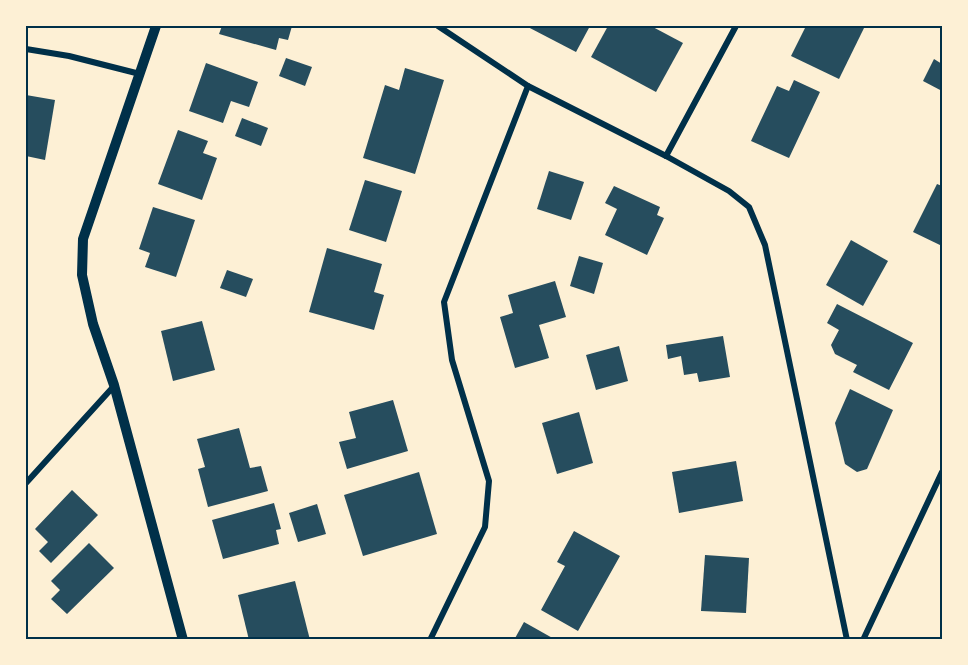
<svg xmlns="http://www.w3.org/2000/svg" width="968" height="665" viewBox="0 0 968 665" font-family="Montserrat,sans-serif">
	<rect width="100%" height="100%" fill="#fdf0d5"/>
	<g fill="#264d5e">
		<polygon points="222,26 292,26 288,40 279,38 276,50 219,34"/>
		<polygon points="526,26 590,26 576,52"/>
		<polygon points="608,26 651,26 683,43 656,92 591,57"/>
		<polygon points="806,26 865,26 839,79 791,56"/>
		<polygon points="286,58 312,67 305,86 279,76"/>
		<polygon points="934,59 942,64 942,91 923,81"/>
		<polygon points="206,63 258,82 249,107 231,101 223,123 189,111"/>
		<polygon points="405,68 444,80 415,174 363,158 385,85 399,90"/>
		<polygon points="794,80 820,92 789,158 751,141 777,86 789,91"/>
		<polygon points="26,95 55,100 45,160 26,156"/>
		<polygon points="242,118 268,128 261,146 235,136"/>
		<polygon points="178,130 208,141 203,153 217,158 202,200 158,184"/>
		<polygon points="549,171 584,182 571,220 537,209"/>
		<polygon points="365,180 402,191 386,242 349,230"/>
		<polygon points="937,184 942,186 942,246 913,232"/>
		<polygon points="614,186 660,207 657,215 664,218 647,255 605,235 617,209 605,203"/>
		<polygon points="153,207 195,220 176,277 145,267 150,253 139,249"/>
		<polygon points="851,240 888,261 863,306 826,285"/>
		<polygon points="327,248 382,264 374,292 384,295 374,330 309,312"/>
		<polygon points="579,256 603,263 594,294 570,286"/>
		<polygon points="227,270 253,279 246,297 220,288"/>
		<polygon points="555,281 566,317 539,325 549,358 515,368 500,317 513,313 508,295"/>
		<polygon points="837,304 913,343 889,390 853,372 857,365 835,354 831,345 839,330 827,323"/>
		<polygon points="202,321 215,370 173,381 161,331"/>
		<polygon points="723,336 730,377 699,382 697,373 684,375 681,356 668,359 666,345"/>
		<polygon points="619,346 628,381 596,390 586,355"/>
		<polygon points="850,389 893,410 867,469 857,472 845,464 835,423"/>
		<polygon points="393,400 408,451 347,469 339,442 356,438 349,412"/>
		<polygon points="579,412 593,463 557,474 542,423"/>
		<polygon points="239,428 250,468 261,466 268,491 208,507 198,469 205,467 197,439"/>
		<polygon points="736,461 743,501 679,513 672,472"/>
		<polygon points="419,472 437,534 363,556 344,495"/>
		<polygon points="72,490 98,515 51,563 39,551 48,542 35,529"/>
		<polygon points="274,503 281,529 276,530 279,544 223,559 212,520"/>
		<polygon points="317,504 326,534 298,542 289,513"/>
		<polygon points="574,531 620,556 578,631 541,610 565,566 557,562"/>
		<polygon points="89,543 114,568 67,614 51,599 60,590 51,581"/>
		<polygon points="705,555 749,558 746,613 701,611"/>
		<polygon points="295,581 310,640 249,640 238,595"/>
		<polygon points="524,622 556,640 514,640"/>
	</g>
	<g fill="none" stroke-linecap="round" stroke-linejoin="round">
		<g stroke="#003049" stroke-width="6">
			<polyline points="438,26 528,86 666,156 729,191 749,207 765,245 847,640"/>
			<polyline points="26,49 69,56 140,74"/>
			<polyline points="666,156 736,26"/>
			<polyline points="26,483 114,386"/>
			<polyline points="430,640 485,527 489,481 452,360 444,302 528,86"/>
			<polyline points="863,640 942,472"/>
		</g>
		<polyline stroke="#003049" stroke-width="10" points="156,26 83,239 82,275 93,324 114,385 183,640"/>
	</g>
	<rect width="968" height="665" fill="none" stroke="#fdf0d5" stroke-width="54"/>
	<rect x="27" y="27" width="914" height="611" fill="none" stroke="#003049" stroke-width="2"/>
</svg>
